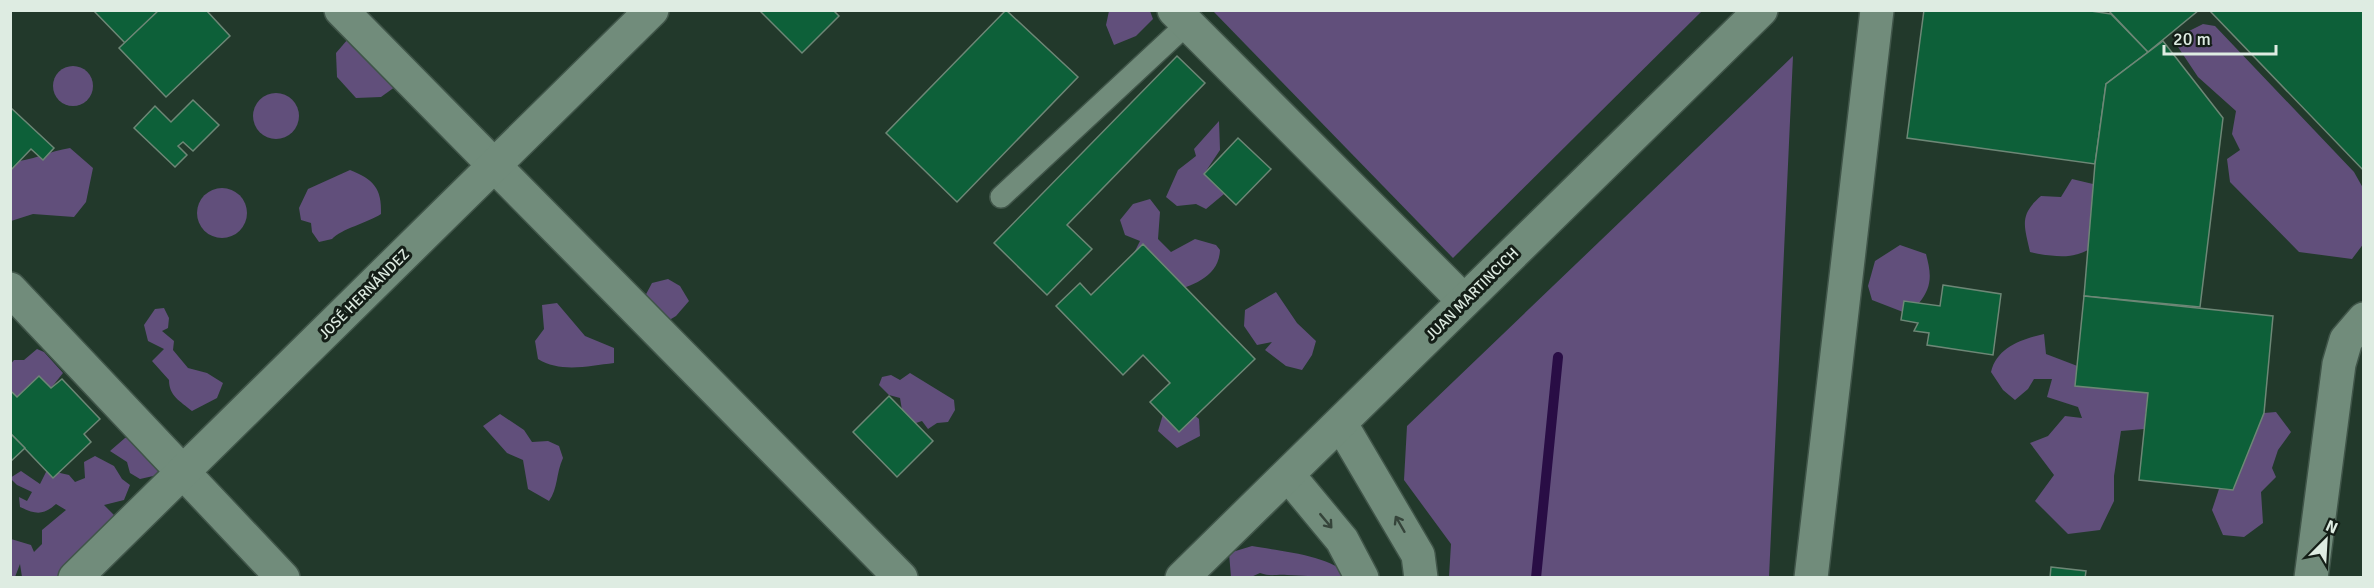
<svg xmlns="http://www.w3.org/2000/svg" width="2374" height="588" viewBox="0 0 2374 588" font-family="Signika,sans-serif">
	<rect width="100%" height="100%" fill="#22392b"/>
	<g fill="#614f7b">
		<polygon points="1109,11 1150,11 1153,19 1136,36 1114,45 1106,25"/>
		<polygon points="1213,11 1702,11 1453,258"/>
		<polygon points="2203,24 2215,26 2354,172 2363,188 2364,243 2352,259 2299,252 2230,182 2227,159 2240,150 2232,134 2236,111 2198,77 2176,44 2189,31"/>
		<polygon points="348,39 399,84 381,97 356,98 337,77 336,53"/>
		<polygon points="1793,56 1769,577 1449,577 1451,544 1404,480 1407,426"/>
		<circle cx="73" cy="86" r="20"/>
		<circle cx="276" cy="116" r="23"/>
		<polygon points="1219,121 1220,150 1204,174 1224,194 1206,209 1196,204 1177,206 1166,197 1178,170 1196,156 1194,149"/>
		<path d="M 70,148 L 93,168 L 86,202 L 74,217 L 33,214 L 11,221 L 11,162 C 31,161 50,151 70,148 Z"/>
		<path d="M 350,170 C 373,179 382,188 381,214 C 367,223 341,229 332,239 L 319,242 L 312,232 L 311,223 L 301,220 L 299,208 L 308,189 Z"/>
		<path d="M 2072,179 L 2093,184 L 2088,250 C 2070,260 2050,256 2030,252 C 2024,225 2019,215 2041,196 L 2061,197 Z"/>
		<circle cx="222" cy="213" r="25"/>
		<path d="M 1150,199 L 1160,212 L 1158,239 L 1171,252 L 1195,239 L 1216,245 L 1220,250 C 1219,277 1192,286 1170,292 L 1129,263 L 1140,241 L 1125,235 L 1120,220 L 1133,204 Z"/>
		<path d="M 1900,245 L 1926,254 C 1931,273 1933,286 1919,303 L 1904,301 L 1903,312 L 1872,300 L 1868,286 L 1875,261 Z"/>
		<polygon points="668,279 680,286 689,301 676,316 661,325 644,298 652,283"/>
		<polygon points="1276,292 1297,323 1316,341 1312,355 1302,370 1286,366 1265,350 1272,342 1257,345 1244,326 1245,310"/>
		<path d="M 557,303 L 585,336 L 614,348 L 614,363 C 589,366 560,373 538,359 L 535,341 L 544,329 L 542,305 Z"/>
		<path d="M 164,308 L 169,318 L 168,328 L 162,331 L 174,341 L 173,350 L 188,368 L 207,373 L 223,383 L 217,398 L 192,411 C 180,401 169,396 169,380 L 152,361 L 164,349 L 148,341 L 144,325 L 155,309 Z"/>
		<path d="M 2044,334 L 2046,354 L 2148,393 L 2144,429 L 2121,431 L 2114,476 L 2114,501 L 2100,530 L 2068,534 L 2035,501 L 2054,475 L 2030,443 L 2048,436 L 2065,416 L 2082,418 L 2078,407 L 2047,397 L 2052,379 L 2034,379 L 2028,389 L 2015,400 L 2003,390 L 1991,372 C 1997,347 2022,339 2044,334 Z"/>
		<polygon points="37,349 44,352 63,373 51,388 39,376 17,397 11,390 10,365 14,360 24,360"/>
		<polygon points="910,373 954,400 955,410 948,422 937,423 928,429 922,421 913,424 902,410 900,398 889,395 879,385 882,377 891,375 900,380"/>
		<polygon points="1182,405 1199,419 1200,436 1177,448 1158,431 1164,411"/>
		<polygon points="2276,412 2291,432 2278,450 2272,468 2276,477 2261,492 2263,523 2244,537 2223,535 2212,510 2219,489 2233,490 2264,413"/>
		<path d="M 500,414 L 524,430 L 532,442 L 548,441 L 559,446 L 563,458 C 556,473 558,489 549,501 L 528,489 L 523,460 L 507,453 L 483,426 Z"/>
		<polygon points="125,438 137,438 162,474 140,479 130,473 127,462 110,451"/>
		<path d="M 95,456 L 114,466 L 122,479 L 130,485 L 124,500 L 104,505 L 114,515 L 105,535 L 57,577 L 22,577 L 20,564 L 15,577 L 11,577 L 11,539 L 31,545 L 34,552 L 42,544 L 42,530 L 66,510 L 56,504 C 43,516 35,514 20,507 L 19,497 L 27,501 L 32,492 L 17,485 L 10,478 L 21,471 L 40,484 L 47,470 L 69,475 L 75,482 L 85,478 L 84,462 Z"/>
		<path d="M 1252,546 C 1279,551 1333,555 1349,577 C 1328,577 1308,576 1287,575 C 1276,574 1271,577 1260,573 L 1251,577 L 1231,577 L 1229,553 Z"/>
	</g>
	<g fill="none" stroke-linecap="round" stroke-linejoin="round">
		<polyline stroke="#290d45" stroke-width="10" points="1536,578 1558,357"/>
	</g>
	<g fill="#0d6039" stroke="#6d8776" stroke-width="1.5">
		<polygon points="93,10 160,10 125,43"/>
		<polygon points="159,10 206,10 230,36 166,97 119,48"/>
		<polygon points="759,10 833,10 839,16 802,53"/>
		<polygon points="1006,10 1078,77 957,202 886,133"/>
		<polygon points="1924,10 2084,10 2111,14 2148,52 2106,84 2095,164 1907,138"/>
		<polygon points="2108,10 2199,10 2148,52"/>
		<polygon points="2209,10 2364,10 2364,171"/>
		<polygon points="2163,41 2223,118 2200,307 2084,296 2095,164 2106,84"/>
		<polygon points="1177,56 1205,83 1067,225 1092,249 1047,295 994,243"/>
		<polygon points="193,100 219,125 193,151 183,142 178,146 187,155 175,167 134,128 155,106 171,122"/>
		<polygon points="10,107 54,148 43,160 31,149 10,171"/>
		<polygon points="1238,138 1271,169 1236,205 1204,174"/>
		<polygon points="1143,244 1255,359 1179,432 1150,402 1170,383 1143,355 1123,375 1056,306 1080,283 1091,295"/>
		<polygon points="1943,285 2001,294 1993,355 1927,345 1929,333 1914,331 1918,323 1901,320 1904,301 1940,306"/>
		<polygon points="2084,296 2273,316 2264,413 2233,490 2139,480 2148,393 2075,386"/>
		<polygon points="39,376 51,388 62,379 100,419 84,434 91,442 53,478 10,433 10,390 17,397"/>
		<polygon points="889,396 933,441 897,477 853,432"/>
		<polygon points="10,433 25,448 10,462"/>
		<polygon points="2051,567 2086,571 2085,578 2050,578"/>
	</g>
	<g fill="none" stroke-linecap="round" stroke-linejoin="round">
		<defs>
			<polyline id="lane" points="1001,197 1187,24"/>
			<g id="street">
				<polyline points="341,10 901,578"/>
				<polyline points="1174,10 1464,301"/>
				<polyline points="10,289 283,578"/>
				<polyline points="1341,424 1418,555 1421,578"/>
				<polyline points="1289,476 1342,540 1362,578"/>
				<polyline points="75,578 652,10"/>
				<polyline points="1182,578 1761,10"/>
				<polyline points="1811,578 1877,10"/>
				<polyline points="2311,578 2339,364 2346,340 2364,319"/>
			</g>
		</defs>
		<use href="#lane" stroke="#405549" stroke-width="24"/>
		<use href="#street" stroke="#405549" stroke-width="36"/>
		<use href="#lane" stroke="#718c7b" stroke-width="21"/>
		<use href="#street" stroke="#718c7b" stroke-width="33"/>
	</g>
	<defs><path id="oneway-shaft" d="M-6 0H5M1.5-3L5.5 0L1.5 3" fill="none" stroke-width="1.6" stroke-linecap="round" stroke-linejoin="round" transform="scale(1.5)"/></defs>
	<g stroke="#35443a">
		<use href="#oneway-shaft" transform="translate(1326 521) rotate(50)"/>
		<use href="#oneway-shaft" transform="translate(1400 524) rotate(-120)"/>
	</g>
	<g text-anchor="middle" dominant-baseline="central" stroke-width="6" stroke-linejoin="round" paint-order="stroke">
		<g font-size="15" fill="#deece2" stroke="#141e17">
			<text transform="translate(364 294) rotate(-45)">JOSÉ HERNÁNDEZ</text>
			<text transform="translate(1472 294) rotate(-45)">JUAN MARTINCICH</text>
		</g>
	</g>
	<rect width="2374" height="588" fill="none" stroke="#deece2" stroke-width="24"/>
	<g transform="translate(2326 540) rotate(24)" stroke="#141e17" stroke-width="4.5" paint-order="stroke">
	<path d="M0-4.5L10 22L0 15L-10 22Z" fill="#deece2"/>
	<text y="-9" font-size="16" font-weight="bold" text-anchor="middle" fill="#deece2">N</text>
	</g>
	<path d="M2164 45v9h112v-9" fill="none" stroke="#deece2" stroke-width="3"/>
	<text x="2173" y="45" font-size="18" fill="#deece2" stroke="#141e17" stroke-width="4.5" paint-order="stroke">20 m</text>
</svg>
